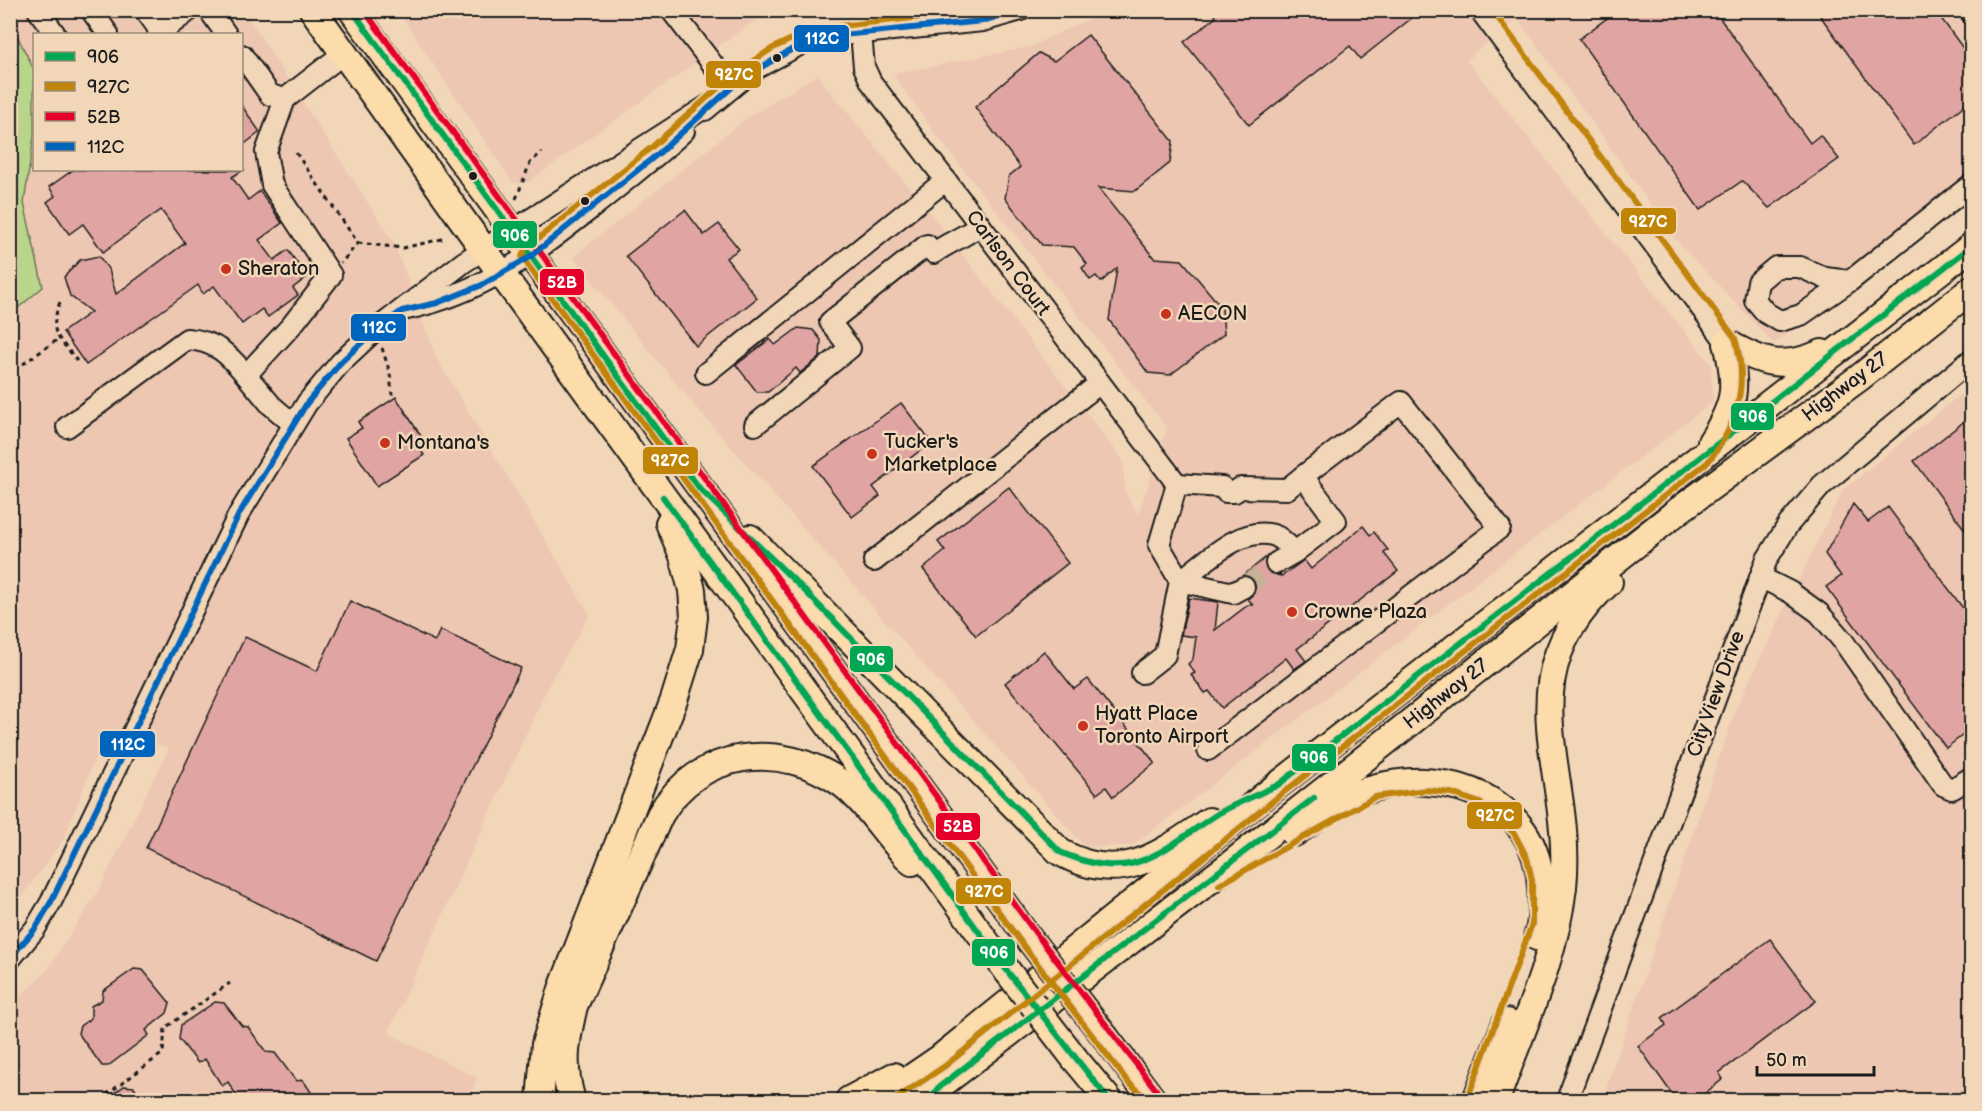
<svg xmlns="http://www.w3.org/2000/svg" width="1982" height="1111" viewBox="0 0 1982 1111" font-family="'Balsamiq Sans',sans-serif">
	<rect width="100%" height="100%" fill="#f2d6b8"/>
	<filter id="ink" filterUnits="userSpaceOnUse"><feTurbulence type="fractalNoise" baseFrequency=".0167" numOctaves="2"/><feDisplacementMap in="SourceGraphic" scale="12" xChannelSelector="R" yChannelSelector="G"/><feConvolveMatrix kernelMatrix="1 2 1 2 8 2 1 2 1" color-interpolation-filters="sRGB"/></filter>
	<g filter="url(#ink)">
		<g fill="#edc7b2">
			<polygon points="11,11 244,11 394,243 437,359 590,615 550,682 388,1033 477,1078 469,1100 11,1100 11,1006 47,970 99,890 169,748 106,731 63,840 11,911 10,314 43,287 24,203 34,136 34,170 242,170 242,34 34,34 34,70 11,21"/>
			<polygon points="398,11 768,11 528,182 513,183"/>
			<polygon points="1106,11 1971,11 1971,189 1774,344 1678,242 1517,18 1466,60 1711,364 1713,402 1132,846 1085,847 688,398 573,257 748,117 817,75 928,211 1123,460 1125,491 1138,515 1167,428 934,132 893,74 1029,47"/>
			<polygon points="1971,386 1971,1100 1602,1100 1736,708 1843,490"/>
		</g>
		<polygon fill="#b9d58c" stroke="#6a7854" stroke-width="1.5" points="10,21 34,70 34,136 24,203 43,287 11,314"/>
		<g fill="#e0a5a3" stroke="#1c1c1c" stroke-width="1.5">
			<polygon points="1212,10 1422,10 1360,59 1350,46 1249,125 1184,42 1216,17"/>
			<polygon points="1618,10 1714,10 1810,143 1820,135 1839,159 1769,208 1742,181 1700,210 1579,39"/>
			<polygon points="1816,10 1935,10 1971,59 1971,100 1914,145"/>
			<polygon points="1088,35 1173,141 1170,163 1135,191 1098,188 1154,258 1182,260 1222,308 1224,334 1170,375 1148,373 1109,320 1117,268 1101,282 1096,276 1090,280 1082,268 1087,264 1074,247 1042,245 1005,198 1009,176 1020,167 975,107 1039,53 1054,61"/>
			<polygon points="242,106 260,132 242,146"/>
			<polygon points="73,170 243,170 232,177 248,200 260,191 282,223 259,240 274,260 288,250 307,277 293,288 298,295 268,317 262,309 242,324 214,286 203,294 198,285 86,365 63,332 91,312 70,296 64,277 80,260 99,256 109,270 116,294 185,243 161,210 103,252 83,224 69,234 47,202 55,196 49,187"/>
			<polygon points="685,210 704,235 719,224 739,249 726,258 757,298 696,346 626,256"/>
			<polygon points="798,328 813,330 821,340 820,357 800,373 796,368 768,392 757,392 736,365 770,339 775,345"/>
			<polygon points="396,397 424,441 417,445 424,455 377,486 346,438 362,428 358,422"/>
			<polygon points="901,403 931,442 873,487 880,496 852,517 813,466"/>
			<polygon points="1971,416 1971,538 1914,461"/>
			<polygon points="1009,487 1068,563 976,636 923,569 945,551 938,542"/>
			<polygon points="1853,504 1868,522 1888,507 1971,619 1971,677 1964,683 1971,692 1971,729 1946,748 1826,587 1841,576 1825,554"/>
			<polygon points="1363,526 1370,535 1374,532 1388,550 1384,553 1398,571 1297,649 1306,661 1294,669 1286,658 1222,708 1209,691 1205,693 1191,675 1195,673 1188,664 1193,659 1196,637 1181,635 1189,598 1218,602 1215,630 1248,605 1253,605 1248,599 1254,593 1255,582 1244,575 1265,558 1266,569 1275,575 1282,576 1304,560 1311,569"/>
			<polygon points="350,601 435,641 440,630 521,668 376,961 146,848 245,637 317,671"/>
			<polygon points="1044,651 1074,689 1088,679 1155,763 1113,797 1106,787 1097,794 1005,683"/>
			<polygon points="1770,939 1816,1001 1719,1073 1723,1079 1695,1101 1677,1101 1638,1046 1666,1025 1662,1018"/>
			<polygon points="134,969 143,970 170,1003 167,1013 146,1030 149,1035 108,1066 102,1066 78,1033 80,1026 91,1018 91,1006 102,1000 103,991"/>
			<polygon points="215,1002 224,1003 242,1026 248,1027 266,1052 275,1053 296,1081 303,1080 317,1101 240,1101 228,1082 222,1086 205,1059 198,1063 179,1039 181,1025"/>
			<polygon points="124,1086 134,1087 145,1101 104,1101"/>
		</g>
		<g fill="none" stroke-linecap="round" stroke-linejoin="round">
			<polyline stroke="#c7b199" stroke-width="20" stroke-dasharray="20 10" stroke-linecap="butt" points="1244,587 1276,563"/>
			<defs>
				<g id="minor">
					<polyline points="38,10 55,34"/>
					<polyline points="91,10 108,34"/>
					<polyline points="145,10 161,32"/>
					<polyline points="209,10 226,34"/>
					<polyline points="671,10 731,88"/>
					<polyline points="1480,10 1727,343"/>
					<polyline points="1969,10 1972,14"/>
					<polyline points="861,33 864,67 871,82 1177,484"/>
					<polyline points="158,34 190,10"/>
					<polyline points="242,55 270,95 285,99"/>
					<polyline points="705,110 753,70 803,43 832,36 983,21 1021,10"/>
					<path d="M 934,253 C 949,242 965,237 980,225"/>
					<polyline points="1850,281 1825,278 1800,267 1776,267 1758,282 1755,300 1766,313 1780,321 1801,315 1850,281 1972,184"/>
					<path d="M 407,309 C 483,293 533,254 593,207 C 624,182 655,158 684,131"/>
					<polyline points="706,373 946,180"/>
					<polyline points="293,424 271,405 246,375 292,325 331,275 272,185 266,152 285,99 344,53"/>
					<polyline points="755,425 850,348 830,322 927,245"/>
					<path d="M 67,427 L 187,339 C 216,341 228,354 246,375"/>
					<path d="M 1177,484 L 1222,487 L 1226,492 L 1235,492 L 1240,488 L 1287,489 L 1303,476 L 1336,521 L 1295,552 C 1288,546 1281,537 1273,535 C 1239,526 1205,563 1180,581"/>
					<polyline points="874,561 1100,383"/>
					<polyline points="1276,563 1295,552"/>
					<polyline points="1760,577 1790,592 1819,613 1843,641 1943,785 1952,789 1972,777"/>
					<polyline points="1180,581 1233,593 1244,587"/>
					<polyline points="1142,673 1165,655 1180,581 1159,545 1177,484"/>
					<polyline points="1208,750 1500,528 1401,402 1303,476"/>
					<polyline points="10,959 35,929 51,902 239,514 307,403 341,362 373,332 464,262 715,101"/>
					<polyline points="1567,1100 1767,559 1788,525 1822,485 1972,359"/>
				</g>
				<g id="major">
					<polyline points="313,10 469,229 1008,972"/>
					<polyline points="352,10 1030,940"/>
					<path d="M 1727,343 C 1764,364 1783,370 1822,353"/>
					<path d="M 1711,442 C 1736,404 1738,387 1727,343"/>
					<path d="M 750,538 L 1060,852 C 1120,886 1158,856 1209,821"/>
					<path d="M 1294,833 C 1319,817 1345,796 1374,788 C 1449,767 1537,800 1541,887 C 1542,904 1543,921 1537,937"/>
					<polyline points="1106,1038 1153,1100"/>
					<polyline points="1075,1059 1109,1100"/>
					<polyline points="540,1100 545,1044 562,989 674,700 690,649 694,617 692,590 683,556 669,523"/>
					<path d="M 572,1100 C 561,1066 566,1040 574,1006 L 660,815 C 698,749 781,740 841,783 C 867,802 888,839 912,862"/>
					<polyline points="849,1100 894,1076"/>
					<polyline points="879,1100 939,1059 1278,785 1972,246"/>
					<polyline points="921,1100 1227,867 1678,511 1859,378 1972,289"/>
					<polyline points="1476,1100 1506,1022"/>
					<path d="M 1496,1100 C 1520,1032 1555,961 1563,887 C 1575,771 1501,679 1609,582"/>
				</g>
			</defs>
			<use href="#minor" stroke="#1c1c1c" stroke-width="24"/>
			<use href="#major" stroke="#1c1c1c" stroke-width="30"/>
			<g stroke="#1c1c1c" stroke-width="3" stroke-dasharray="4.5 4.5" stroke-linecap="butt">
				<polyline points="296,153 358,243 341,263"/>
				<polyline points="516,199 530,163 542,152"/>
				<polyline points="358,243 403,248 446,238"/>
				<path d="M 60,302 C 48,335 57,334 77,361"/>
				<polyline points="382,348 390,373 392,395"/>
				<polyline points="23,364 60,338"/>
				<polyline points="99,1100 163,1053 165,1028 230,983"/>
			</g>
			<use href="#minor" stroke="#f2d6b8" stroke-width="20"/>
			<use href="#major" stroke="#fcdcab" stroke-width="26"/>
			<defs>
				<g id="major-bridge">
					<polyline points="1030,940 1106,1038"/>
					<polyline points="1008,972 1075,1059"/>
				</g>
			</defs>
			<use href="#major-bridge" stroke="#1c1c1c" stroke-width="30" stroke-linecap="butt"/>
			<use href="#major-bridge" stroke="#fcdcab" stroke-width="26"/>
			<defs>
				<g id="bus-1">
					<path d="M 352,10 L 700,489 L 801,587 L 1060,852 C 1135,885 1158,852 1219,813 C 1238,802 1259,794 1278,785 L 1972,246"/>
					<polyline points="663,497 1008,972 1109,1100"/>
					<polyline points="929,1100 938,1088 1314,798"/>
				</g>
				<g id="bus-2">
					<polyline points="987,10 830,27 800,35 773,48 736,72 653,146 525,249 522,257 1023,945 1128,1082 1148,1100"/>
					<polyline points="1219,885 1375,797 1426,790 1451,793 1480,803 1499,819 1514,833 1527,858 1532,880 1532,924 1468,1097"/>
					<path d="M 894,1100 L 945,1066 L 1284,792 L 1708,462 C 1737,426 1749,384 1735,338 L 1492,10"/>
				</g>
				<polyline id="bus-3" points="364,10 1037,935 1160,1095"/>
				<polyline id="bus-4" points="10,958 35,929 51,902 239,514 307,403 341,362 373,332 402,311 437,303 482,285 531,256 659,153 741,79 803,43 832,36 983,21 1019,10"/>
			</defs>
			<use href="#bus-1" stroke="#f2d6b8" stroke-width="10"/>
			<use href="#bus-2" stroke="#f2d6b8" stroke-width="10"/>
			<use href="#bus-3" stroke="#f2d6b8" stroke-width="10"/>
			<use href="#bus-4" stroke="#f2d6b8" stroke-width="10"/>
			<use href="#bus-1" stroke="#00a651" stroke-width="6"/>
			<use href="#bus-2" stroke="#c08407" stroke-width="6"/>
			<use href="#bus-3" stroke="#e4002b" stroke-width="6"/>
			<use href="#bus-4" stroke="#0065bd" stroke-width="6"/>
		</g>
	</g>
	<g fill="#1c1c1c" stroke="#f2d6b8" stroke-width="2">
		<circle cx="777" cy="58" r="5"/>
		<circle cx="473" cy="176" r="5"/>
		<circle cx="585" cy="201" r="5"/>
	</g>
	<g fill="#c8321e" stroke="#f2d6b8" stroke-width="2">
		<circle cx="226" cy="269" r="6"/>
		<circle cx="1166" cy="314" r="6"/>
		<circle cx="385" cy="443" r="6"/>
		<circle cx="872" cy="454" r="6"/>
		<circle cx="1292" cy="612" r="6"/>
		<circle cx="1083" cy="726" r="6"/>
	</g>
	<g text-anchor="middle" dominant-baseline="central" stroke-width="5" stroke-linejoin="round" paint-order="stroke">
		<g font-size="20" fill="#1c1c1c" stroke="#f2d6b8">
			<text transform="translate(1008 263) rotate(53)">Carlson Court</text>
			<text transform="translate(1845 387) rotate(-37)">Highway 27</text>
			<text transform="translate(1446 694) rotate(-38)">Highway 27</text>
			<text transform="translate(1716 694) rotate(-70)">City View Drive</text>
		</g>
		<g font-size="20" fill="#1c1c1c" stroke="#f2d6b8" text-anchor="start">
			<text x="238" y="269">Sheraton</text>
			<text x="1178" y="314">AECON</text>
			<text x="884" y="442">Tucker's<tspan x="884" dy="23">Marketplace</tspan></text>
			<text x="397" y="443">Montana's</text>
			<text x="1304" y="612">Crowne Plaza</text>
			<text x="1095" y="714">Hyatt Place<tspan x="1095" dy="23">Toronto Airport</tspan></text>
		</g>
	</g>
	<g stroke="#f2d6b8" stroke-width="2">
		<rect x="793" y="24" width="57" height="29" rx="6" fill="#0065bd"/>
		<rect x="705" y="60" width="57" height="29" rx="6" fill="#c08407"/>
		<rect x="1620" y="207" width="57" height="28" rx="6" fill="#c08407"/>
		<rect x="492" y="220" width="46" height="29" rx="6" fill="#00a651"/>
		<rect x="539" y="268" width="46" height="28" rx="6" fill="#e4002b"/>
		<rect x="350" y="313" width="57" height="29" rx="6" fill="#0065bd"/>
		<rect x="1730" y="402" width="45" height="29" rx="6" fill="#00a651"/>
		<rect x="642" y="446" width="57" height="29" rx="6" fill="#c08407"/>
		<rect x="849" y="645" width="45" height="28" rx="6" fill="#00a651"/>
		<rect x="99" y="730" width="57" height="28" rx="6" fill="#0065bd"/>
		<rect x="1291" y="743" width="46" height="29" rx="6" fill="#00a651"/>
		<rect x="1466" y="801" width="57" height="29" rx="6" fill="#c08407"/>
		<rect x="935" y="812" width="46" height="29" rx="6" fill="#e4002b"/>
		<rect x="955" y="877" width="57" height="28" rx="6" fill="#c08407"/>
		<rect x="971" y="938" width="45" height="29" rx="6" fill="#00a651"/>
	</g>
	<g font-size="16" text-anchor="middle" font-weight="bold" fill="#fff">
		<text x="822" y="44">112C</text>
		<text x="734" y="80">927C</text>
		<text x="1648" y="227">927C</text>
		<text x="515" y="241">906</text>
		<text x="562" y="288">52B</text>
		<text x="379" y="333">112C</text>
		<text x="1753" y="422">906</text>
		<text x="670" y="466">927C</text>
		<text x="871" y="665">906</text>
		<text x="128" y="750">112C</text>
		<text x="1314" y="763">906</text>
		<text x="1495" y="821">927C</text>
		<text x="958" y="832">52B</text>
		<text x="984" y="897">927C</text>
		<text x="994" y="958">906</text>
	</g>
	<rect width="1982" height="1111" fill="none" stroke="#f2d6b8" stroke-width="36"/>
	<rect x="18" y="18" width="1946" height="1075" fill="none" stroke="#1c1c1c" stroke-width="2" filter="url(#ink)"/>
	<rect x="33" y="33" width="210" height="138" fill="#f2d6b8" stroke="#9c8c7a" stroke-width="1.5"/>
	<rect x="45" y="52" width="30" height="9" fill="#00a651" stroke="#9c8c7a" stroke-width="1.5"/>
	<text x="87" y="63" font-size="18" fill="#1c1c1c">906</text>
	<rect x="45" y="82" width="30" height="9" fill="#c08407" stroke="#9c8c7a" stroke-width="1.5"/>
	<text x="87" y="93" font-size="18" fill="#1c1c1c">927C</text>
	<rect x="45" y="112" width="30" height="9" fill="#e4002b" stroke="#9c8c7a" stroke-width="1.5"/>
	<text x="87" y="123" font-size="18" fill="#1c1c1c">52B</text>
	<rect x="45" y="142" width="30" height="9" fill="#0065bd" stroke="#9c8c7a" stroke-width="1.5"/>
	<text x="87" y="153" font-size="18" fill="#1c1c1c">112C</text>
	<path d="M1757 1066v9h117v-9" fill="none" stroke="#1c1c1c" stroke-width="3"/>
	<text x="1766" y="1066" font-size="18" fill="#1c1c1c" stroke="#f2d6b8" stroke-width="4.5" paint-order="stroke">50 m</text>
</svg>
